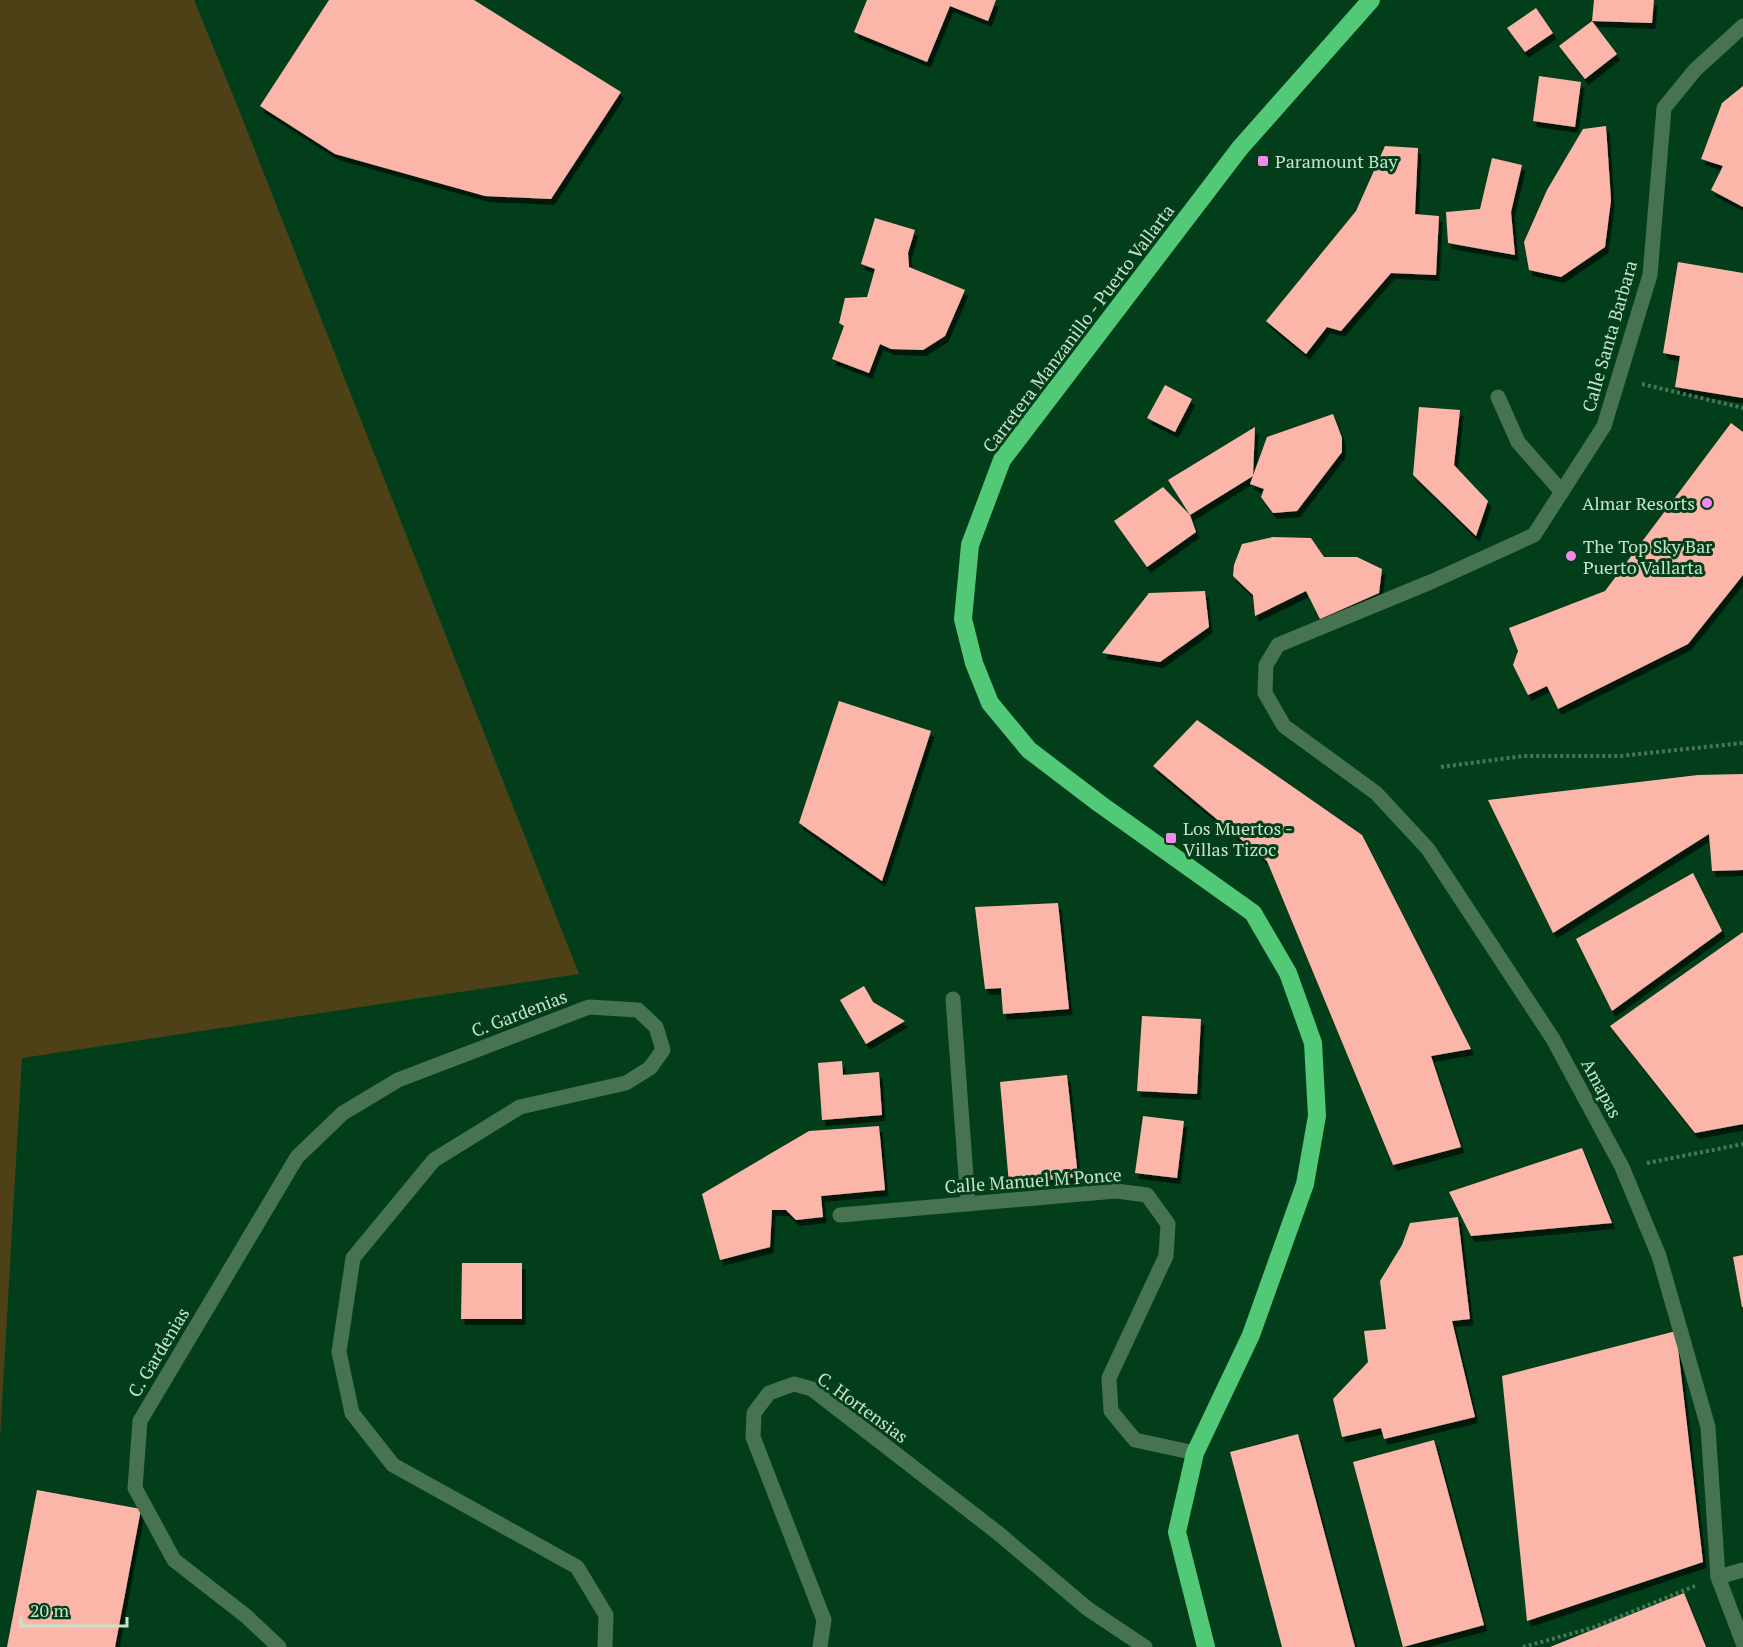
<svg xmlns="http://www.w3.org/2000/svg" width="1743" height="1647" viewBox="0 0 1743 1647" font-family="'PT Serif',serif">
	<defs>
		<filter id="shadow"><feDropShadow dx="3.5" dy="6" stdDeviation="0" flood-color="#0009"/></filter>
	</defs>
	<rect width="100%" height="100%" fill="#033e1b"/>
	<polygon fill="#4e4118" points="0,0 194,0 237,105 579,974 22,1058 0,1438"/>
	<g fill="#fcb6a9" filter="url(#shadow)">
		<polygon points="329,0 474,0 621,92 551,199 485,196 335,154 260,106"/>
		<polygon points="867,0 996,0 988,21 950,6 927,62 854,32"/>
		<polygon points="1594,0 1654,0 1652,23 1592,21"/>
		<polygon points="1536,8 1553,33 1525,52 1507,28"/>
		<polygon points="1592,21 1617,54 1585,79 1559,46"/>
		<polygon points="1539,76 1581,82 1575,127 1533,121"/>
		<polygon points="1743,86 1743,207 1711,190 1723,166 1701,159 1722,103"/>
		<polygon points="1606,126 1611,200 1605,247 1561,277 1529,270 1524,242 1547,190 1583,129"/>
		<polygon points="1385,146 1418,148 1415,214 1439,216 1436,275 1391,273 1341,331 1327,327 1306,354 1266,321 1356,211"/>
		<polygon points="1492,158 1522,165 1511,212 1515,255 1448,243 1446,212 1480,209"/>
		<polygon points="875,218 915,230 908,253 909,267 965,290 945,336 923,350 891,349 880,344 869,373 832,359 844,326 839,323 845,298 867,297 875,269 861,264"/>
		<polygon points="1678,262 1743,273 1743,398 1675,387 1680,356 1663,353"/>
		<polygon points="1165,385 1192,399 1175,432 1147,418"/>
		<polygon points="1419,407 1460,410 1454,465 1488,501 1476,536 1413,475"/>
		<polygon points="1333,414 1342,438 1342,452 1297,511 1273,513 1261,497 1264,489 1250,484 1267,437"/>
		<polygon points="1731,423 1743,432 1743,575 1688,644 1558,709 1547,686 1528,695 1513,665 1518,651 1509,628 1605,591"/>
		<polygon points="1255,427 1253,476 1190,515 1168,480"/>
		<polygon points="1163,487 1190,515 1196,532 1147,567 1114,521"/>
		<polygon points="1273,537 1311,538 1324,557 1357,557 1382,569 1379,593 1320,619 1306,591 1255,616 1253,595 1233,576 1234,565 1242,544"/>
		<polygon points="1205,591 1209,627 1160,662 1102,653 1149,593"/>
		<polygon points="839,701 931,731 882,881 799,823"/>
		<polygon points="1197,720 1362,835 1471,1049 1431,1056 1461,1147 1393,1165 1267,861 1153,766"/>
		<polygon points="1743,774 1743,870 1712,871 1709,834 1553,933 1488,800 1698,775"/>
		<polygon points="1693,873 1722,931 1612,1011 1576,939"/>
		<polygon points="1058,903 1069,1009 1003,1014 1001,988 985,989 975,907"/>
		<polygon points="1743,932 1743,1124 1695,1133 1610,1026"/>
		<polygon points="864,986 873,1002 905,1021 866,1044 840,1000"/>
		<polygon points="1142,1016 1201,1019 1197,1094 1137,1091"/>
		<polygon points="842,1061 843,1075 879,1072 882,1115 822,1120 818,1063"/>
		<polygon points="1067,1075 1078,1177 1009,1184 1000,1082"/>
		<polygon points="1143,1116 1184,1121 1177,1178 1135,1173"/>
		<polygon points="879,1126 885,1190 821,1196 823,1217 796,1220 786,1210 772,1210 770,1247 720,1260 702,1194 809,1131"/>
		<polygon points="1582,1148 1612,1223 1471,1236 1449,1192"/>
		<polygon points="1458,1217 1470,1319 1452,1321 1475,1417 1384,1439 1381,1428 1342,1437 1333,1399 1368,1362 1364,1331 1386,1329 1380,1281 1402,1245 1410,1223"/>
		<polygon points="1743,1255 1743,1307 1742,1307 1733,1257"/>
		<polygon points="462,1263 522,1263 522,1319 461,1319"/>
		<polygon points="1676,1331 1703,1562 1527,1621 1502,1376"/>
		<polygon points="1298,1434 1355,1647 1282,1647 1230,1452"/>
		<polygon points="1434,1440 1484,1625 1403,1647 1353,1462"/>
		<polygon points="37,1490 141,1509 115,1647 7,1647"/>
		<polygon points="1684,1593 1706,1647 1550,1647"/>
	</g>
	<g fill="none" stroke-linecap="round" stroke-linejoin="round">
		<g stroke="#477758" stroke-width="4" stroke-dasharray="3 3" stroke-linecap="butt">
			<polyline points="1642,384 1743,408"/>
			<polyline points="1441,767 1523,756 1620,756 1743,743"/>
			<polyline points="1647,1163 1743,1144"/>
			<polyline points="1523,1647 1592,1628 1695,1586"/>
		</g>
		<g stroke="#477351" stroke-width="15">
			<polyline points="1743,26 1695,70 1664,108 1650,275 1604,426 1534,535 1433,581 1278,645 1266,665 1265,693 1284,726 1376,793 1428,849 1553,1039 1622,1167 1659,1256 1708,1427 1718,1577 1743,1643"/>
			<polyline points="1498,397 1518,442 1562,492"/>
			<polyline points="953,999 968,1204"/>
			<polyline points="840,1215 1116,1191 1147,1195 1168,1224 1166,1256 1109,1378 1111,1411 1135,1440 1195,1453"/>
			<polyline points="1718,1577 1743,1570"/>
			<polyline points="279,1647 246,1616 174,1560 135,1488 140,1421 297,1157 343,1113 398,1080 589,1007 638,1010 656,1027 663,1050 650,1068 626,1083 520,1107 434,1160 353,1258 339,1352 352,1413 393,1465 577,1567 606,1615 605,1647"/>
			<polyline points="820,1647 824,1620 753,1437 754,1413 769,1393 794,1384 812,1389 998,1533 1088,1609 1145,1647"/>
		</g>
		<polyline stroke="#51c977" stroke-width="18" points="1206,1647 1177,1532 1195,1453 1251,1335 1305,1184 1317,1116 1313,1043 1288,973 1253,913 1100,804 1029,750 990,703 974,663 963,619 970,545 1002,460 1240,148 1371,0"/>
	</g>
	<g fill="#f788ec" stroke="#033e1b" stroke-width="2">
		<rect x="1257" y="155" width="12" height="12" rx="3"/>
		<circle cx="1707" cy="503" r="6"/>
		<circle cx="1571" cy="556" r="6"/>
		<rect x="1165" y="832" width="12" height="12" rx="3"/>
	</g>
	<g text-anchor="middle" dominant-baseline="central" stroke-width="6" stroke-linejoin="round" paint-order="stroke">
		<g font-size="18" fill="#c7e3cc" stroke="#033e1b" text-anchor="start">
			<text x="1275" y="161">Paramount Bay</text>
			<text x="1695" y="503" text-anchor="end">Almar Resorts</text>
			<text x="1583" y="546">The Top Sky Bar<tspan x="1583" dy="21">Puerto Vallarta</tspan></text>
			<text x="1183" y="828">Los Muertos -<tspan x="1183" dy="21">Villas Tizoc</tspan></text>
		</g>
		<g font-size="18" fill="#c7e3cc" stroke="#033e1b">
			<text transform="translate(1078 328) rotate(-53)">Carretera Manzanillo - Puerto Vallarta</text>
			<text transform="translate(1609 336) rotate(-74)">Calle Santa Barbara</text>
			<text transform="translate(519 1013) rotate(-21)">C. Gardenias</text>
			<text transform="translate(1602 1088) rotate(62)">Amapas</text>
			<text transform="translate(1033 1180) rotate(-4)">Calle Manuel M Ponce</text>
			<text transform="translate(158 1352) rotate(-59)">C. Gardenias</text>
			<text transform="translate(863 1407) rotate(36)">C. Hortensias</text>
		</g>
	</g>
	<path d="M21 1617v9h106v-9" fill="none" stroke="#c7e3cc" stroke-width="3"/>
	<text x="30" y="1617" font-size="18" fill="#c7e3cc" stroke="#033e1b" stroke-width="4.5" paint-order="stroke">20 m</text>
</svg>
